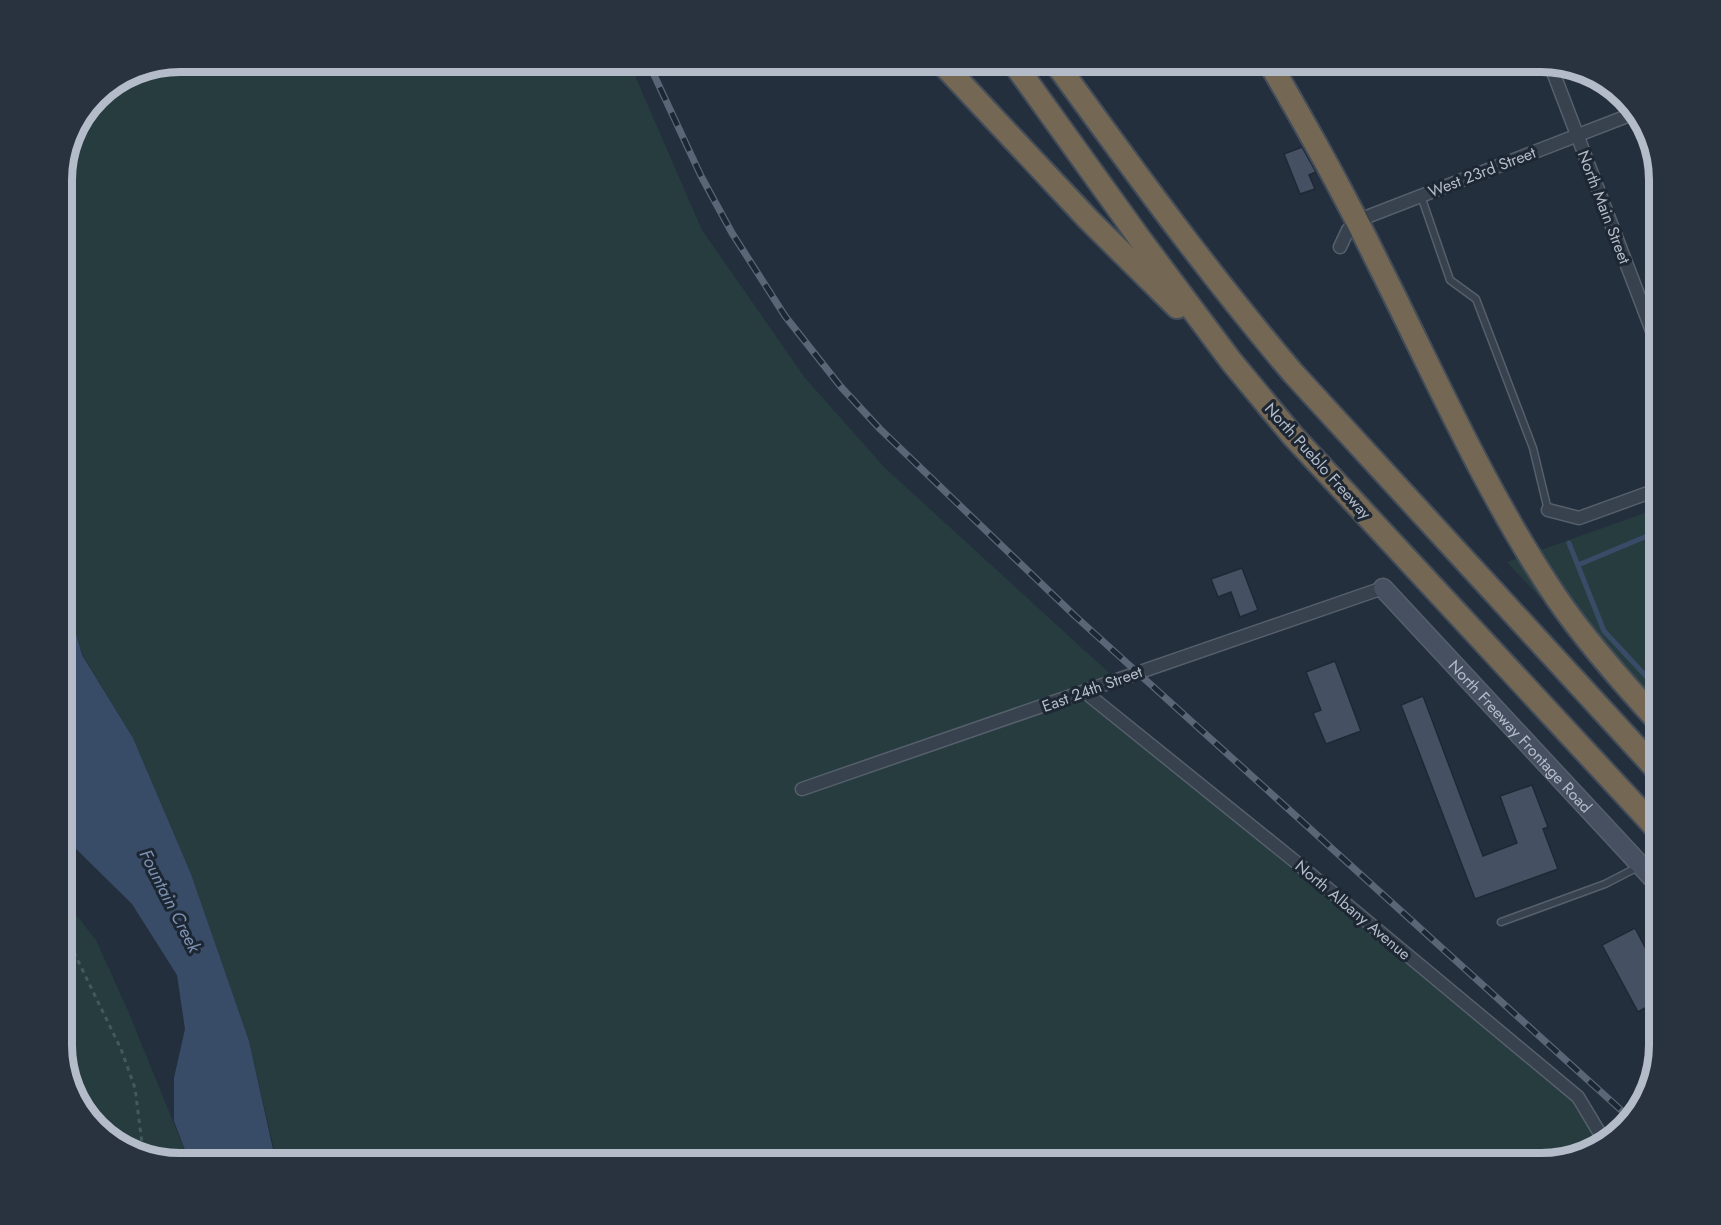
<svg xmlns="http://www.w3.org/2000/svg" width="1721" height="1225" viewBox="0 0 1721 1225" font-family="Jost,sans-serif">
	<rect width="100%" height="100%" fill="#242f3e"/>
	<g fill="#263c3f">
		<polygon points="180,62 629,62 702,230 805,378 885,468 1118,681 1086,692 1578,1097 1605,1142 1594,1151 1541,1163 295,1163 274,1149 249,1041 191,874 133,738 82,654 62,583 62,172 74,128 102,91 135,70"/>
		<polygon points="1659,508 1659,726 1507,562"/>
		<polygon points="62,897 96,940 128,1011 190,1163 180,1163 108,1139 74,1098 62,1052"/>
	</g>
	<polygon fill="#394c67" points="62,583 82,655 133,738 191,874 249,1041 276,1163 190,1163 174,1121 174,1078 185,1029 177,975 132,904 65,838 62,831"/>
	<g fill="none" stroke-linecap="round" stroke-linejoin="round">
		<g stroke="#394c67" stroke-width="5">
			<polyline points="1656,512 1659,523"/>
			<polyline points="1569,543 1604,631 1659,690"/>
			<polyline points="1578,565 1659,531"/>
		</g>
	</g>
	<g fill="#455162" stroke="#1f2835" stroke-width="1.5">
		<polygon points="1302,147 1316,172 1309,175 1315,189 1300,194 1284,154"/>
		<polygon points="1242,568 1258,610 1240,617 1231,592 1218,597 1211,579"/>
		<polygon points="1335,661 1361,731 1326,744 1313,713 1321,710 1306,672"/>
		<polygon points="1423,696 1483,856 1517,843 1500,796 1532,785 1548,827 1543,829 1558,869 1475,899 1401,705"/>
		<polygon points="1635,928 1659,974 1659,1000 1638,1012 1602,945"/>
	</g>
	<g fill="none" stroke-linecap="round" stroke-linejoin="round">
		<defs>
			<g id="lane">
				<polyline points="1421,196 1450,280 1476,299 1533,448 1548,510"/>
				<polyline points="1501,922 1605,884 1638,867"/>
			</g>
			<g id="street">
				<polyline points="1550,64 1659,349"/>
				<polyline points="1340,247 1348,230 1364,218 1635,113"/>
				<polyline points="1548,510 1579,518 1659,489"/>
				<polyline points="1085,692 1297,863 1578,1097 1605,1142"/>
				<polyline points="802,789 1383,588"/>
			</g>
			<g id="secondary">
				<path id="s1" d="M 1383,588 L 1659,885"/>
			</g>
			<g id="highway">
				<polyline points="941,62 1088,219 1177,307"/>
				<polyline points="1013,62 1140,239 1231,361 1293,436 1659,831"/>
				<path d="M 1055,62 C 1132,168 1208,273 1293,373 L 1659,772"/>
				<path d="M 1269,62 C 1307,127 1344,193 1377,261 C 1434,374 1485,491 1556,597 C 1586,641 1623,683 1659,722"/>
			</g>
		</defs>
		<use href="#lane" stroke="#565f6c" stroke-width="9"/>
		<use href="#street" stroke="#565f6c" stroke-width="15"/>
		<use href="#secondary" stroke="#565f6c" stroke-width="21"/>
		<use href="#highway" stroke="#434c59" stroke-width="26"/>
		<polyline stroke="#44595c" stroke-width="3" stroke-dasharray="4.5 4.5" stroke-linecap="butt" points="62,928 121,1049 135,1088 143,1151"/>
		<use href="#lane" stroke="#38414e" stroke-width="6"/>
		<use href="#street" stroke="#38414e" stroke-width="12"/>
		<use href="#secondary" stroke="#465061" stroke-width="18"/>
		<use href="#highway" stroke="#746855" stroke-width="22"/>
		<defs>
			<polyline id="rail" points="648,62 701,176 732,233 785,316 841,387 880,429 1075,616 1632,1120"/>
		</defs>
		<use href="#rail" stroke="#5a6575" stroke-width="7"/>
		<use href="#rail" stroke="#1d2633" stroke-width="4.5" stroke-dasharray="14" stroke-linecap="butt"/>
	</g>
	<g text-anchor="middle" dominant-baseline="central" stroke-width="6" stroke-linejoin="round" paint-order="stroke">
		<g font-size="16" fill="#b4bcc9" stroke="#1d2633">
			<text transform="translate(1482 172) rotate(-21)">West 23rd Street</text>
			<text transform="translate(1604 207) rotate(69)">North Main Street</text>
			<text transform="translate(1318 461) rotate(48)">North Pueblo Freeway</text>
			<text transform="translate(1092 689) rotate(-20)">East 24th Street</text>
			<text stroke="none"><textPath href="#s1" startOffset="202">North Freeway Frontage Road</textPath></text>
			<text transform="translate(1353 910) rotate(40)">North Albany Avenue</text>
		</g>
		<g font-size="18" font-style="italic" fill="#7c92b1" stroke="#1d2633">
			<text transform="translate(170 901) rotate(63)">Fountain Creek</text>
		</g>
	</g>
	<path d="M0 0H1721V1225H0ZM180 72H1541A108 108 0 0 1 1649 180V1045A108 108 0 0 1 1541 1153H180A108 108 0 0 1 72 1045V180A108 108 0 0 1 180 72Z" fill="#29323f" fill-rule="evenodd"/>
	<path fill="none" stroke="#b4bcc9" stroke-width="8" d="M180 72H1541A108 108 0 0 1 1649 180V1045A108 108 0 0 1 1541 1153H180A108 108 0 0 1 72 1045V180A108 108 0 0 1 180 72Z"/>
</svg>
